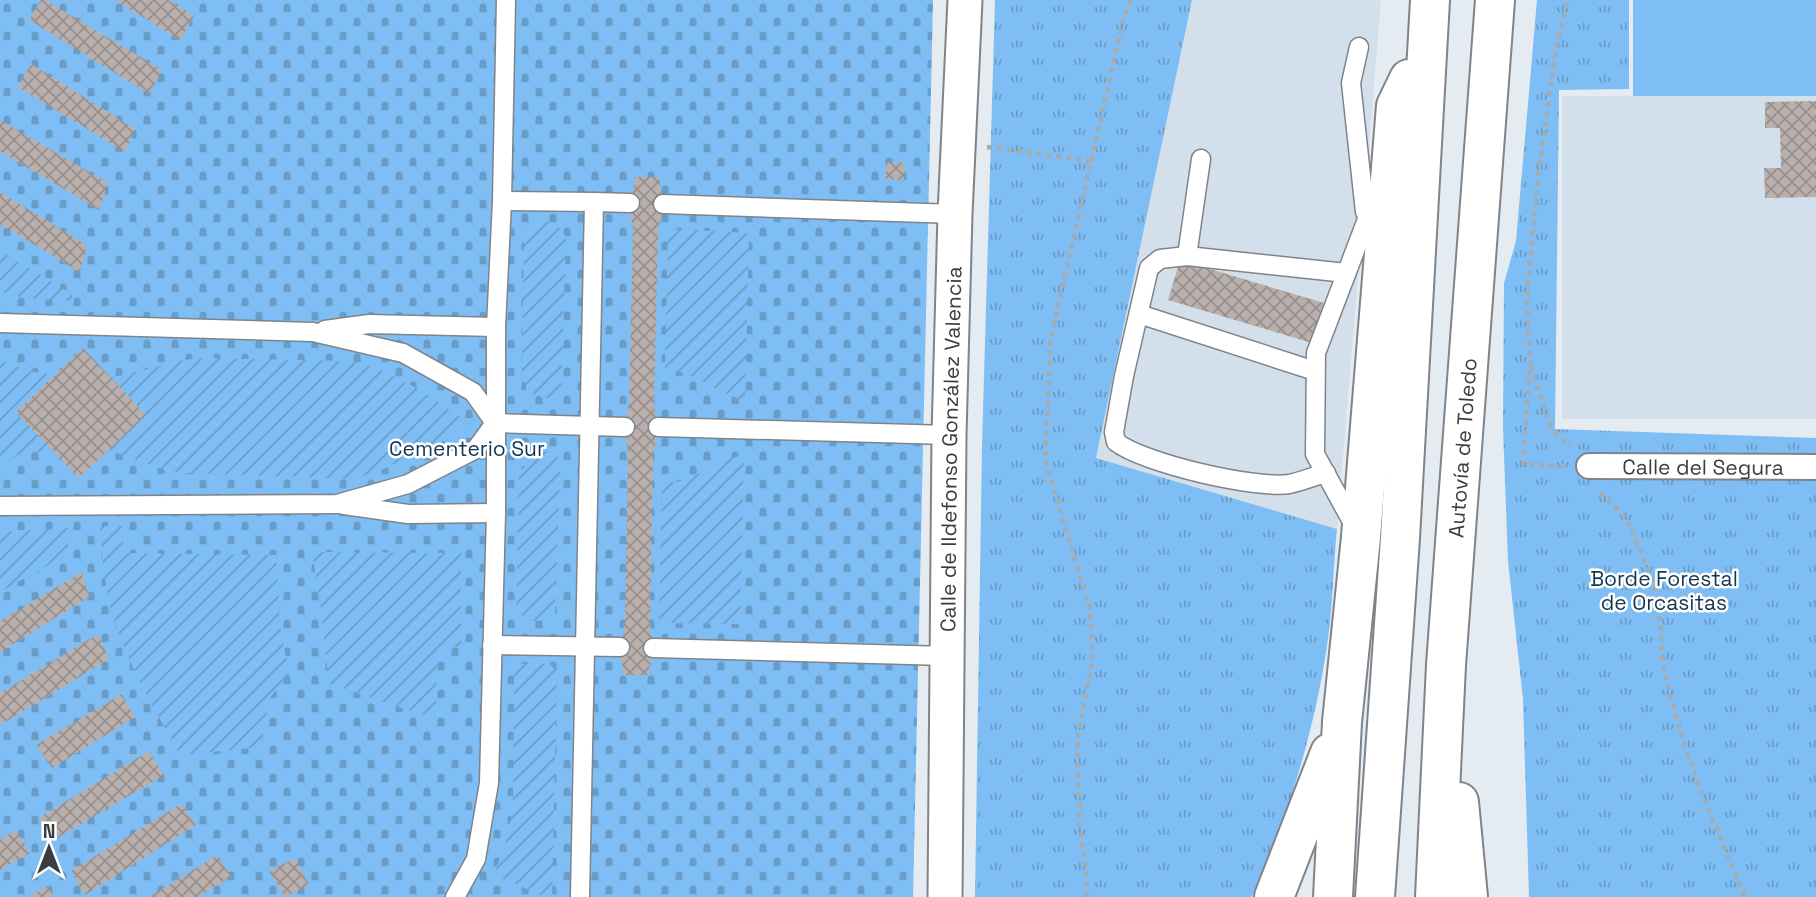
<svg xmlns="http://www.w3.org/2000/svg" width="1816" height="897" viewBox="0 0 1816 897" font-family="'Space Grotesk',sans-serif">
	<defs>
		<pattern id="grass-tufts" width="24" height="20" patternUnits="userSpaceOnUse" patternTransform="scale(1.75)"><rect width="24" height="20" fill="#7fbef4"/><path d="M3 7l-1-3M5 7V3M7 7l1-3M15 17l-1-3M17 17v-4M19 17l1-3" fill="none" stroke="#699cc7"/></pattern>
		<pattern id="cemetery-stones" width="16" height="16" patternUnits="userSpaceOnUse" patternTransform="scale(1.75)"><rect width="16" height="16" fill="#7fbef4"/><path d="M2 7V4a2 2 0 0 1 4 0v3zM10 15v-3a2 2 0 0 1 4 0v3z" fill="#699cc7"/></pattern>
		<pattern id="garden-furrows" width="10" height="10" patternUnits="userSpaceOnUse" patternTransform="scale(1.75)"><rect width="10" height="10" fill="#7fbef4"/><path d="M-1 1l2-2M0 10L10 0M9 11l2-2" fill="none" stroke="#699cc7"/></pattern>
		<pattern id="building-cross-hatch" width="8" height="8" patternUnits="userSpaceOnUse" patternTransform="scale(1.75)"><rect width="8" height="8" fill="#b9b0ad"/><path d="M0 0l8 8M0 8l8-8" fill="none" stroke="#97908e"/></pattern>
	</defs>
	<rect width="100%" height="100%" fill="#e4ebf1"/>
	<g fill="#d3e0eb">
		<polygon points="1192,0 1381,0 1337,529 1096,458"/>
		<rect x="1562" y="96" width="254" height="323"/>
	</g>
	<g fill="url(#grass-tufts)">
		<path d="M 995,0 L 1192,0 L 1096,458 L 1337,529 C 1333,567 1333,608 1327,646 C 1314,732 1288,818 1252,897 L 975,897 L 982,445 Z"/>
		<polygon points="1537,0 1629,0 1629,89 1559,90 1555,429 1816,438 1816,897 1529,897 1523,699 1508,561 1503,428 1504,283 1516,241"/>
	</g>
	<polygon fill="url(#cemetery-stones)" points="0,0 933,0 913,897 0,897"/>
	<g fill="url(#garden-furrows)">
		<path d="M 535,220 C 551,220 557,223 566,237 L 561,397 L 544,398 L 527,392 L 522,371 L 524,229 Z"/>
		<path d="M 668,229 L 749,233 L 745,400 C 713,393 700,373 665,369 Z"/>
		<polygon points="0,251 72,294 72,301 24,298 0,292"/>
		<path d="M 198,358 L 355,361 L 385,372 L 422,391 L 469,423 L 452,437 L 379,471 L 351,479 L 183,473 L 165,470 L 109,450 L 146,415 L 111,378 C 141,371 169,362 198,358 Z"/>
		<polygon points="0,359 28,371 54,375 16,412 53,450 20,454 0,466"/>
		<path d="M 548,451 L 557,454 L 560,471 L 555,614 C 539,624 526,625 516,607 L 519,475 C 526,463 533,453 548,451 Z"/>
		<polygon points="744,455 740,624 659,623 662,484 686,480 725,460"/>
		<path d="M 100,526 L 123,526 L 123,553 L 276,555 L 280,625 L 289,673 L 270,698 L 260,747 L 180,755 C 157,713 130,669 115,623 C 105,592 102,558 100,526 Z"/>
		<polygon points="69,528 68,554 0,592 0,532"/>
		<polygon points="312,552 461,553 461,646 437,648 436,719 329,684 322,617"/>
		<polygon points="526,663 550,664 557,672 552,897 545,897 494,875 508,836 513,802 514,675 520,665"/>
	</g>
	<rect fill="#7fbef4" x="1633" y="0" width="183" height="96"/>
	<g fill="url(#building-cross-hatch)">
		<polygon points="41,0 45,0 162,70 149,94 29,20"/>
		<polygon points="115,0 168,0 194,16 180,40"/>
		<polygon points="31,64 135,129 125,152 18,87"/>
		<polygon points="1816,101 1816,197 1765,198 1764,168 1781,168 1780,128 1765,128 1765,102"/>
		<polygon points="0,120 108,183 99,210 0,151"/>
		<polygon points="886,162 905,163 904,180 886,179"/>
		<polygon points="635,177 659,177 663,208 658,230 654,404 658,431 653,455 650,624 653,653 648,675 624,675 620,653 625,623 628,456 625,424 629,404 633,228 630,212"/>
		<polygon points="0,192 87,245 80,272 0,224"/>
		<polygon points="1180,260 1324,303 1312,343 1168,300"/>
		<polygon points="83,348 146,415 79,478 16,412"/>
		<polygon points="82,572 89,597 0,652 0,621"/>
		<polygon points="98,634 109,659 0,725 0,693"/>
		<polygon points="122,694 135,717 52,768 36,745"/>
		<polygon points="149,751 164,775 54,840 39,818"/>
		<polygon points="181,804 196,825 85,895 71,871"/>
		<polygon points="16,830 30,853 0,870 0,840"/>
		<polygon points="216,856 232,876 198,897 149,897"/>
		<polygon points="295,858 309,885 285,897 269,871"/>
		<polygon points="48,886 55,897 29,897"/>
	</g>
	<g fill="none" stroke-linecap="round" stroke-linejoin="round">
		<defs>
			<g id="service">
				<polyline points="1359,47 1351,83 1365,212"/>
				<polyline points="502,201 594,202 580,897"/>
				<polyline points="594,202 630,203"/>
				<polyline points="663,204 955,214"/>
				<polyline points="1187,256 1201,159"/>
				<polyline points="1139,314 1315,371"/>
				<polyline points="0,323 313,332 403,353 473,392 495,423"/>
				<polyline points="325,330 369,324 496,327"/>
				<polyline points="495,423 625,427"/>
				<polyline points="658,427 949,435"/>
				<path d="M 1326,473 C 1314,476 1301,482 1289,484 C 1254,489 1143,463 1116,442 L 1114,432 L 1124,376 L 1149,268 L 1160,259 L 1187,256 L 1346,273"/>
				<polyline points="344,505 408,514 496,513"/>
				<polyline points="0,506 337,504 408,484 476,449 495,423"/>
				<polyline points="1355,527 1315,454 1316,353 1366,222 1374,191"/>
				<polyline points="492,645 620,647"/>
				<polyline points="653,648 947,656"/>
				<polyline points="455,897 476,859 489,783 496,513 496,327 502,201 506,0"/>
			</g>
			<g id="pedestrian">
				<path id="s1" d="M 1589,466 L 1816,467"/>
			</g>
			<g id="minor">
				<path id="s2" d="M 945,897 L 949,435 L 955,214 L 965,0"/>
			</g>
			<g id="motorway">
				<polyline points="1459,802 1468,897"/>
				<polyline points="1274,897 1330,753"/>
				<polyline points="1333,897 1342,722 1361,537 1396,106 1409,79"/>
				<polyline points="1375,897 1400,538 1430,0"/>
				<path id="s3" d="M 1435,897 L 1446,665 L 1495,0"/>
			</g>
		</defs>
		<use href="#service" stroke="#7e848a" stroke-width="21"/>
		<use href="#pedestrian" stroke="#7e848a" stroke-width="28"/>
		<use href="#minor" stroke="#7e848a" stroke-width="37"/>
		<use href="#motorway" stroke="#7e848a" stroke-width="42"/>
		<g stroke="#a6abb0" stroke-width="4.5" stroke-dasharray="5 5" stroke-linecap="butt">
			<polyline points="987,147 1091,161"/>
			<polyline points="1531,366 1551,428 1570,447"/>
			<polyline points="1564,466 1523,464 1530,361 1527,294 1538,176 1557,43 1568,0"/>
			<polyline points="1600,493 1621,512 1630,526 1654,585 1660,618 1662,663 1686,751 1692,763 1696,780 1745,897"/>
			<polyline points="1087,897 1086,869 1080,831 1077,741 1093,657 1090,609 1045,460 1051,337 1122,25 1131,0"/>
		</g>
		<use href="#service" stroke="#fff" stroke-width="18"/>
		<use href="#pedestrian" stroke="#fff" stroke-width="24"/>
		<use href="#minor" stroke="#fff" stroke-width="33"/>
		<use href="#motorway" stroke="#fff" stroke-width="38"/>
	</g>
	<g text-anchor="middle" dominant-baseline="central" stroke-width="5" stroke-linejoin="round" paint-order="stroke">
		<g font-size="21" fill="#163650" stroke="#fff">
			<text x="467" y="448">Cementerio Sur</text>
			<text x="1664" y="578">Borde Forestal<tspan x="1664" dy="24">de Orcasitas</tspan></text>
		</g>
		<g font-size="21" fill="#3a3c3f" stroke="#fff">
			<text stroke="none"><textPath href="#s2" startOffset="448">Calle de Ildefonso González Valencia</textPath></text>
			<text stroke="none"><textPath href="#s3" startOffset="450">Autovía de Toledo</textPath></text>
			<text stroke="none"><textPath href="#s1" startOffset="114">Calle del Segura</textPath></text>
		</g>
	</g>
	<g transform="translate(49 848)" stroke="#ffffff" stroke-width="5" paint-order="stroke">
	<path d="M0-5L12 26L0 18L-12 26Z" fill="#3a3c3f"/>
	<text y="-10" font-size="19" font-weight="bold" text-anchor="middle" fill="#3a3c3f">N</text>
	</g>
</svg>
